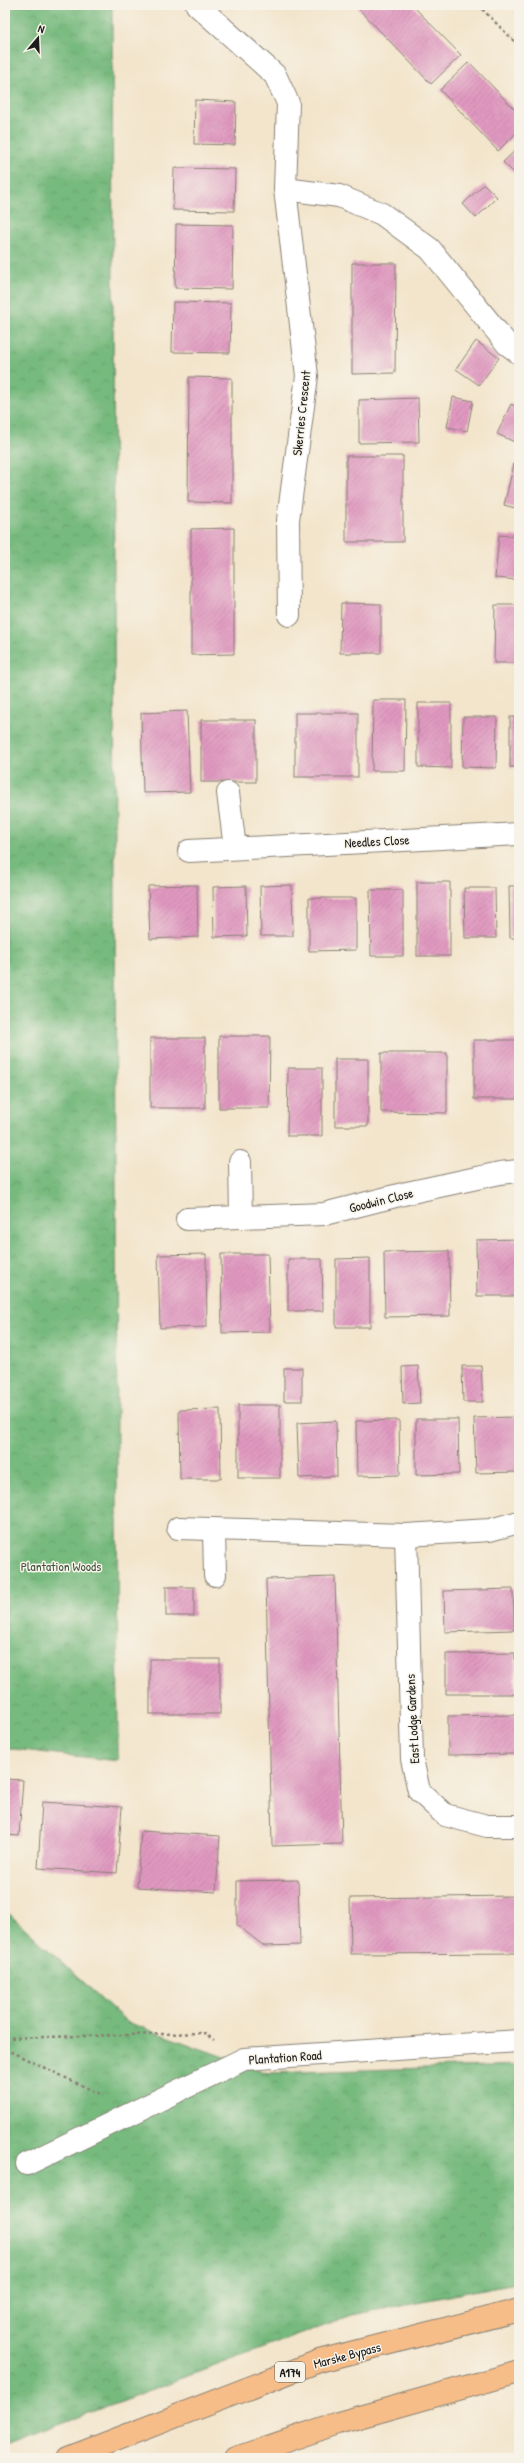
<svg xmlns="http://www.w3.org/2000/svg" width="524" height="2463" viewBox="0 0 524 2463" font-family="'Patrick Hand',sans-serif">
	<defs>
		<pattern id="forest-crowns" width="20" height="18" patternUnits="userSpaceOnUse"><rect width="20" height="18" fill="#77ba7e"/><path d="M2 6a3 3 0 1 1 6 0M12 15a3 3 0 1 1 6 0" fill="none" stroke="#669f6c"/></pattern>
		<pattern id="building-hatch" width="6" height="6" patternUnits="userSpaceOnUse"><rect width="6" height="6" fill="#e099c0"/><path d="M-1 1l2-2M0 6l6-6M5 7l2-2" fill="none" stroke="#c083a4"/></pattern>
	</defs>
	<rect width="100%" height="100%" fill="#f7f3e8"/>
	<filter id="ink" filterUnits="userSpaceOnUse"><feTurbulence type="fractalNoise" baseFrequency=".025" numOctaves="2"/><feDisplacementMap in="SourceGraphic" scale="8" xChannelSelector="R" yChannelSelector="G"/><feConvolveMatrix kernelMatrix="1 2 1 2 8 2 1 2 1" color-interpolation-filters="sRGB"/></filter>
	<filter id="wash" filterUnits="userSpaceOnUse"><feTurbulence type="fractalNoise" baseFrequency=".012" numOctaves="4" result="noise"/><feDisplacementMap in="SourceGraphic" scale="16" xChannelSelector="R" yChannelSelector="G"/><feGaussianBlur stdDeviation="0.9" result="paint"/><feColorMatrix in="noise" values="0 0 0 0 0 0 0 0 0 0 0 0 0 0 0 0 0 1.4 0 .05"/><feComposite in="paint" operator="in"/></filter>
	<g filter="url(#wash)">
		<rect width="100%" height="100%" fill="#f3e5cc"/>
		<g fill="url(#forest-crowns)" stroke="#4a6b4d">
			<polygon points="5,5 112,5 118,1761 5,1748"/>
			<polygon points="5,1910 127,2022 268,2073 519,2065 519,2282 352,2315 5,2444"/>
		</g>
		<g id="blocks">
			<g fill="url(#building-hatch)">
				<polygon points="355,5 412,5 461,55 431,84"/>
				<polygon points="469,62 519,114 519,130 498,151 440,90"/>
				<polygon points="195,100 236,102 235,145 194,144"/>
				<polygon points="519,147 519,178 503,162"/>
				<polygon points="174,168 235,169 234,211 173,210"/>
				<polygon points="484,184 497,197 476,218 463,204"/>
				<polygon points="176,224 233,225 232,289 175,288"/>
				<polygon points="352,263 396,263 395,373 352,374"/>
				<polygon points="173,302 231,303 230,353 172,352"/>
				<polygon points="476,341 499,358 479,385 456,369"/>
				<polygon points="189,377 232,378 232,503 188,502"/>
				<polygon points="453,397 473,401 467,431 447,427"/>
				<polygon points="418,398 419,442 359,443 359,400"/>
				<polygon points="511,404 519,408 519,444 497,434"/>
				<rect x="346" y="456" width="57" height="86"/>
				<polygon points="514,464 519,465 519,509 504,505"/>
				<polygon points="234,528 234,654 191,655 191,529"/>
				<polygon points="499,535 519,537 519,580 495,578"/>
				<polygon points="341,603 381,604 381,653 340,653"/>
				<polygon points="495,605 519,605 519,663 494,663"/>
				<polygon points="373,700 406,700 405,771 372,771"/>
				<polygon points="418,703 451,703 451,768 418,767"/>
				<polygon points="187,711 190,792 143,793 141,713"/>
				<rect x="295" y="713" width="63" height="64"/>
				<polygon points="463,717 497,717 496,768 462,767"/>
				<rect x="510" y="717" width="9" height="50"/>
				<rect x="201" y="720" width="55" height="62"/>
				<rect x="417" y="882" width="33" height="74"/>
				<polygon points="197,885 198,937 150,939 148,886"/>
				<polygon points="292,885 293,936 261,936 260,886"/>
				<polygon points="246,886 247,936 214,937 213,887"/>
				<polygon points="509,886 519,886 519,938 510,938"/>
				<polygon points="464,888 495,888 496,938 465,938"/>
				<polygon points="370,890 403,890 403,956 371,956"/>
				<polygon points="309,898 356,898 356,950 309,951"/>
				<polygon points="219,1036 270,1036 269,1108 219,1108"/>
				<rect x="150" y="1038" width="55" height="70"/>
				<rect x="474" y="1040" width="45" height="59"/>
				<polygon points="381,1053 447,1053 447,1113 381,1112"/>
				<rect x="335" y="1059" width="33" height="67"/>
				<polygon points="288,1068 322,1068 322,1136 287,1136"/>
				<polygon points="519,1239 519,1296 477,1296 476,1240"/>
				<polygon points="449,1251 450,1316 385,1317 384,1252"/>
				<polygon points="206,1254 207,1327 160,1328 158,1255"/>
				<polygon points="221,1254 268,1254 270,1332 222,1333"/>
				<polygon points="370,1258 370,1327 336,1327 336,1259"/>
				<polygon points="288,1259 322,1259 323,1311 288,1311"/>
				<polygon points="418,1366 420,1403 403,1404 402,1367"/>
				<polygon points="462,1366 481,1366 483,1402 463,1402"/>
				<rect x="284" y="1368" width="18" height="33"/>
				<rect x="238" y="1405" width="42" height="73"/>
				<polygon points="220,1409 221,1479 180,1479 179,1410"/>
				<polygon points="517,1417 518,1472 476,1473 474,1418"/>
				<polygon points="416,1419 458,1419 459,1474 416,1475"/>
				<polygon points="399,1420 400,1475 357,1476 356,1421"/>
				<polygon points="336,1421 337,1476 299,1478 297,1423"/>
				<polygon points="335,1577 342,1844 272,1846 266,1579"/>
				<rect x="166" y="1587" width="28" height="29"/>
				<polygon points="513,1589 514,1630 445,1632 444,1591"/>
				<polygon points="515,1653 516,1694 446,1694 446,1654"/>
				<rect x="150" y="1659" width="70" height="55"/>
				<polygon points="517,1715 517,1754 448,1755 448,1716"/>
				<polygon points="5,1779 23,1780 19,1836 5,1835"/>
				<polygon points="42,1802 122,1807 117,1873 38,1868"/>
				<polygon points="141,1831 220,1836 216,1892 137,1887"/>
				<polygon points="298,1880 300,1945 264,1946 237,1925 237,1881"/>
				<polygon points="519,1896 519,1953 351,1954 350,1898"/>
			</g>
		</g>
	</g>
	<g filter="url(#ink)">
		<use href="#blocks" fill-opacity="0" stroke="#888074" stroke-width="1"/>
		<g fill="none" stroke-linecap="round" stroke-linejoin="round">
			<defs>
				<g id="minor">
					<polyline points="197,5 275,75 288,103 285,189 307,376 288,520 289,615"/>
					<polyline points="285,189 339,196 382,214 430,249 507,344 519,353"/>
					<polyline points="228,793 235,848"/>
					<polyline points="189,851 519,834"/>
					<polyline points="240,1162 241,1217"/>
					<polyline points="187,1219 324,1214 407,1193 500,1173 519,1171"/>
					<polyline points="178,1528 406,1535 490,1530 519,1522"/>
					<polyline points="214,1529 215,1575"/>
					<polyline points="406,1535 412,1759 419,1791 445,1815 487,1826 519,1826"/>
					<polyline points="27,2164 244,2059 519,2041"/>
				</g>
				<g id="major">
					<polyline points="68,2458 319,2361 519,2310"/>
					<polyline points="236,2458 338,2423 519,2372"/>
				</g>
			</defs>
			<use href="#minor" stroke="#888074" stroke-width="24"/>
			<use href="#major" stroke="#888074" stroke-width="24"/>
			<g stroke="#888074" stroke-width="2.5" stroke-dasharray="3 3" stroke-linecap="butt">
				<polyline points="478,5 519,46"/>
				<polyline points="5,2038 204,2033 214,2040"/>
				<polyline points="5,2049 102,2095"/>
			</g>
			<use href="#minor" stroke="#fff" stroke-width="22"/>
			<use href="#major" stroke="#f7bd88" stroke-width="22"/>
		</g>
	</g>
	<g text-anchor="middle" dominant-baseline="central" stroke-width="3" stroke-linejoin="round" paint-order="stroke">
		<rect fill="#f7f3e8" stroke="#5e5c59" stroke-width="1" x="275" y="2362" width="30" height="20" rx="3"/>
		<g font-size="12" font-weight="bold" fill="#1c1c1c">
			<text x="290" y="2372">A174</text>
		</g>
		<g font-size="13" fill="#1c1c1c" stroke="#f7f3e8">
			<text transform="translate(301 413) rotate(-84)">Skerries Crescent</text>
			<text transform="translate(377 841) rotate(-3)">Needles Close</text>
			<text transform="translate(381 1200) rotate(-14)">Goodwin Close</text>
			<text transform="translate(412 1719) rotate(-93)">East Lodge Gardens</text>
			<text transform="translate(285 2057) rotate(-4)">Plantation Road</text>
			<text transform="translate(347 2355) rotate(-15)">Marske Bypass</text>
		</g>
		<g font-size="13" fill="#405540" stroke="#f7f3e8">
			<text x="61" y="1566">Plantation Woods</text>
		</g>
	</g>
	<rect width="524" height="2463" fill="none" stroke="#f7f3e8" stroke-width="20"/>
	<g transform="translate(38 38) rotate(19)" stroke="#f7f3e8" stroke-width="3" paint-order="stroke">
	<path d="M0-3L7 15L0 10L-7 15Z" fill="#1c1c1c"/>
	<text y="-6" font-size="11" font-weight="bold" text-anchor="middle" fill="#1c1c1c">N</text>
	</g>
</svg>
